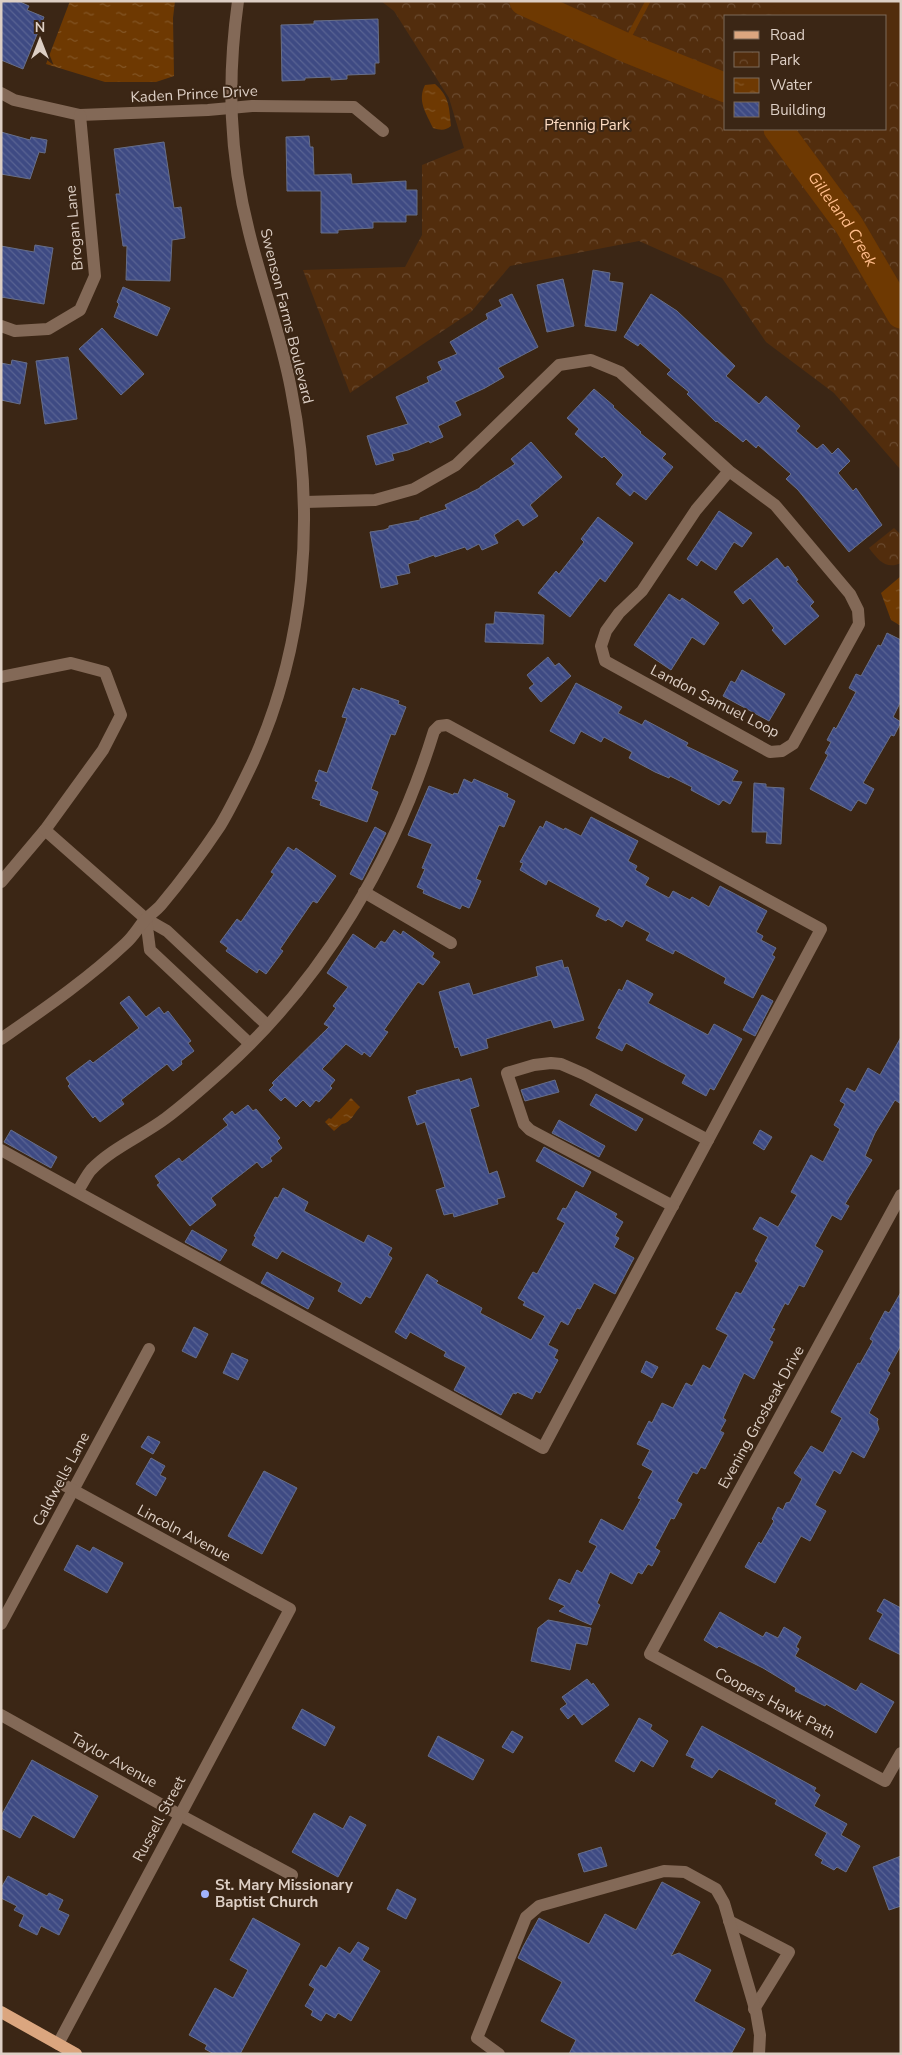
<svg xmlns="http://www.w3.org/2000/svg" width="902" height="2055" viewBox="0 0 902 2055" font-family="'Nunito Sans',sans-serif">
	<defs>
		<pattern id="park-crowns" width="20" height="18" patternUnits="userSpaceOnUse" patternTransform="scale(1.25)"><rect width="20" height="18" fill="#522d0d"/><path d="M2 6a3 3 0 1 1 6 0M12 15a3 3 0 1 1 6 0" fill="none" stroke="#6a4a2f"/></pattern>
		<pattern id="water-ripples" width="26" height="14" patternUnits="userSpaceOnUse" patternTransform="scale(1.25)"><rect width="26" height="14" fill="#6e3902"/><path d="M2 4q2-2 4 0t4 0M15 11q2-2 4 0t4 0" fill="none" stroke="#825525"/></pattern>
		<pattern id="building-back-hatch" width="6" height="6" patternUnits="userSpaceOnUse" patternTransform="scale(1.25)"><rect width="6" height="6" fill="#3e4a83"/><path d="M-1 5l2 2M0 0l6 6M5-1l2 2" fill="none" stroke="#596393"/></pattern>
	</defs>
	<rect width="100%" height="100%" fill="#3b2615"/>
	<g fill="url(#park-crowns)" fill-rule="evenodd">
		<path d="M 381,1 L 901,1 L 901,470 L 834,393 L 766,342 L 722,278 L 639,241 L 510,266 L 471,312 L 350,393 L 303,270 L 405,267 L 422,235 L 422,165 L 464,148 L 449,98 L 394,11 ZM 726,16 L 886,16 L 886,129 L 726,129 Z"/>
		<path d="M 894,528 L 901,535 L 901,563 C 886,570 878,560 869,548 Z"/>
	</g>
	<polygon fill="#522d0d" points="766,1 901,1 901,86 886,76 886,16 789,16"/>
	<g fill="url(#water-ripples)">
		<polygon points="70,1 175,1 173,18 174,76 156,82 105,82 46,64"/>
		<path d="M 435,84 C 450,97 449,108 451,126 C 445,131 440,130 433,128 C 426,113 417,101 425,85 Z"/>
		<polygon points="901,576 901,626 891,620 881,593"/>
		<path d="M 351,1098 L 360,1107 C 354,1113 351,1123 342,1124 L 334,1131 L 325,1122 L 329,1118 L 331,1119 Z"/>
	</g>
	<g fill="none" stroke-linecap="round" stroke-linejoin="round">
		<polyline stroke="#6e3902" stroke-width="5" points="624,46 648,1"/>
		<g stroke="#6e3902" stroke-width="29">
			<polyline points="524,1 629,49 726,88"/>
			<path id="s1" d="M 778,129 L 849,225 L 901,314"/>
		</g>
	</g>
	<g fill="url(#building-back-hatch)" stroke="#676e88">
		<polygon points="1,1 18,1 29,6 27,10 44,17 23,69 1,60"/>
		<polygon points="378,19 379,63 375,63 375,74 347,75 347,79 331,80 331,77 305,78 305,80 282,81 281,25 314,24 314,21"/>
		<polygon points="1,132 30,140 31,137 47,140 45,153 39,152 30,179 1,174"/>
		<polygon points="309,136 310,147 313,147 314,175 351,174 352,184 406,181 406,190 417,190 417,215 406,215 406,222 373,222 373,228 338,230 338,233 321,233 321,191 287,191 286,137"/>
		<polygon points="164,142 174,208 181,207 185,238 172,240 170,281 126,280 127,246 123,246 116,194 120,194 114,149"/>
		<polygon points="35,245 53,248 44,304 1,297 1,246 34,252"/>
		<polygon points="593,270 610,273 609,281 623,283 616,331 585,326"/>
		<polygon points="563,279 574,326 547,332 537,285"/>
		<polygon points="123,287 170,308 157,336 114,317 119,304 117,302"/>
		<polygon points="512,294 538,347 498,368 504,377 485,388 455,402 461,415 438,426 443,437 430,443 429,441 408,450 392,454 394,460 376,465 367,436 408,424 396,397 429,382 427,377 442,370 438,362 457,354 450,342 488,319 486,314 502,306 499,300"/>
		<polygon points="651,294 677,311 735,366 726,376 759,404 766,396 800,426 796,431 817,449 823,444 832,454 838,448 850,461 838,473 853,491 856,488 882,525 849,552 798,490 786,479 791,474 758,445 756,448 746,439 743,442 717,421 716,422 687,394 689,392 667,374 671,370 640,343 638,346 624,337"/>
		<polygon points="102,328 144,374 121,395 79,349"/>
		<polygon points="68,357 77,419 45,424 36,361"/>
		<polygon points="12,360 27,363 20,404 1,400 1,363 11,365"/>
		<polygon points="594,389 614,406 613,407 641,432 640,433 666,454 662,458 673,467 646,500 634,491 630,496 616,484 623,475 604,456 602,458 575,434 579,429 567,418"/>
		<polygon points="531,442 562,477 530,505 538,516 523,526 518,519 494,535 498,543 482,550 479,544 467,550 465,547 435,557 434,555 408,564 410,573 396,576 398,584 381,588 370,532 384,530 389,528 389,526 420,520 420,518 447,509 445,505 480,488 480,487 515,464 511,459"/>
		<polygon points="719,511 752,533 742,547 734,542 716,570 701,560 697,566 687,559"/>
		<polygon points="598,517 633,543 605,582 600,578 570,617 538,593 556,571 559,574 584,542 581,539"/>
		<polygon points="777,558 785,568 788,566 798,580 796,581 814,602 810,606 819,616 785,645 772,630 774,628 750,598 743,604 734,592"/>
		<polygon points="669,594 680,601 682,598 719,623 704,645 692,637 671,670 634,645"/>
		<polygon points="495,612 544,615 543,644 485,642 486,624 494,624"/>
		<polygon points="887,633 901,640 901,701 893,717 901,722 894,736 891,735 863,783 874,789 866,804 858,800 851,811 810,789 828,755 825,753 831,742 827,740 834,727 836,729 856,692 849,688 856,674 861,676 878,645 881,646"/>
		<polygon points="548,657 555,666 559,663 571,676 541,702 529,688 534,684 527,675"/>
		<polygon points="742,670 785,694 769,721 723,696 731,681 735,683"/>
		<polygon points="576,683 622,707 618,713 642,725 645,720 688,743 686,746 738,771 732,781 742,782 730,804 723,800 719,805 691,790 692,787 670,776 669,778 655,772 629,758 632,752 604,737 601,742 581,731 574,744 550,731"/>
		<polygon points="353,688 360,691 361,688 399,701 398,704 406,707 395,735 391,734 371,789 378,792 367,822 320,805 321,801 312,798 318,782 315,781 319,770 327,773 347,718 342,717"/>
		<polygon points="464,779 472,783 474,779 508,794 507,797 515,801 504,827 499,825 476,879 481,881 469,908 462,905 460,909 423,893 424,890 417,887 425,869 422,868 432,844 408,835 429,786 453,795 454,793 458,794"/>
		<polygon points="754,783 766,784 766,787 784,788 781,844 766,843 767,832 752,832"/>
		<polygon points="591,817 638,841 628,861 637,866 635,870 649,878 645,885 669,898 673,891 690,900 692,897 709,907 720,886 767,911 756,932 763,936 761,940 776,948 772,955 775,957 753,998 724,983 726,978 675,950 673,954 646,940 650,933 626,920 622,927 608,919 606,921 596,916 600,908 548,880 546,885 520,870 523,863 520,862 540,826 543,828 546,821 564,830 565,828 581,836"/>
		<polygon points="375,827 386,833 362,880 350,874"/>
		<polygon points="288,847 294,851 296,848 336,876 317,903 313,901 280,949 283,951 266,974 259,969 257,973 226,951 228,948 220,942 237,919 241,922 274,874 271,872"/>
		<polygon points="394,930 401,935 403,931 434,953 432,957 440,962 423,985 418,982 384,1030 388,1032 370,1057 364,1052 362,1055 346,1044 322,1069 335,1080 330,1086 332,1088 319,1102 316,1100 310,1107 303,1100 296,1107 285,1097 281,1101 269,1090 274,1085 272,1083 329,1027 324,1024 336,1008 333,1006 348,987 327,973 353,934 375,949 381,941 385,943"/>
		<polygon points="562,960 564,968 568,967 584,1020 554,1028 551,1020 523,1028 486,1039 488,1048 461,1056 458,1047 455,1048 439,992 469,983 473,995 538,976 536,967"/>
		<polygon points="627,980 653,994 648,1003 708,1035 714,1024 742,1039 714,1090 710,1088 706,1096 682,1083 686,1075 661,1062 626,1043 622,1051 596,1038 601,1029 598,1028 619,989 622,991"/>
		<polygon points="762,995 773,1001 755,1036 743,1030"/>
		<polygon points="129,996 146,1017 159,1007 164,1014 168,1011 191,1041 188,1043 194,1051 181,1061 182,1064 173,1071 167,1064 121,1100 124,1104 100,1122 95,1116 93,1118 68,1086 70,1084 66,1078 90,1060 93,1063 139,1028 120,1003"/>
		<polygon points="901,1037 901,1104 895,1100 875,1133 865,1156 872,1160 845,1204 849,1206 841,1220 832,1215 815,1246 823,1251 804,1287 799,1285 788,1305 785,1303 772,1328 775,1329 769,1340 773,1342 754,1379 744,1373 723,1418 726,1420 720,1431 724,1433 705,1469 701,1467 697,1474 693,1472 677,1501 682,1504 674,1519 671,1518 655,1548 660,1551 652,1566 648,1564 642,1574 638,1572 632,1584 610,1572 597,1603 600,1605 591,1625 559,1611 565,1606 549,1599 559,1579 570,1584 577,1570 582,1573 597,1546 589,1542 601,1519 623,1531 641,1499 638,1498 653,1471 642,1465 650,1450 637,1444 649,1421 652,1423 662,1403 673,1408 686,1383 692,1386 703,1365 710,1369 728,1335 716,1329 736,1292 741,1294 758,1263 755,1261 768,1237 753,1229 760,1217 778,1227 797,1195 791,1192 811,1155 823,1162 840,1129 834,1125 845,1104 840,1101 847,1088 855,1092 868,1068 880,1075"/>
		<polygon points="471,1078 479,1106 470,1109 489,1174 497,1171 505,1197 497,1199 498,1204 454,1217 453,1213 444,1215 436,1190 445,1187 425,1122 417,1125 408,1097 417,1094 416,1091 459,1079 460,1082"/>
		<polygon points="555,1080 559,1092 525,1101 521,1090"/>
		<polygon points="596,1094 643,1119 636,1131 590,1105"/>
		<polygon points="248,1105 253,1111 256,1109 280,1138 277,1141 282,1148 270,1158 272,1161 262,1168 257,1162 211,1198 216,1205 190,1226 157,1185 160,1183 155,1176 179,1158 182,1162 228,1125 223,1119 232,1111 235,1115"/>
		<polygon points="559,1120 605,1146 599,1157 552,1133"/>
		<polygon points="11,1130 57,1157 51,1168 4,1142"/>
		<polygon points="760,1130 772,1137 764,1150 753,1143"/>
		<polygon points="544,1147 591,1172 583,1187 536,1161"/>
		<polygon points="283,1188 308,1202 304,1211 364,1243 368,1235 392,1248 388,1255 392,1258 370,1298 366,1296 361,1304 338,1291 342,1283 282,1251 277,1259 252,1245 256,1237 254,1236 275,1197 278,1198"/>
		<polygon points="576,1191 617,1214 615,1217 623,1222 615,1236 619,1238 614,1247 634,1258 615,1294 594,1283 580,1309 577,1308 568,1325 561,1321 548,1345 558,1350 554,1358 558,1360 540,1393 536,1391 532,1399 517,1392 516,1394 513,1393 501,1415 454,1390 466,1367 444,1356 446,1352 410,1332 406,1339 395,1332 427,1274 438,1281 436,1283 482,1308 480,1313 531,1340 545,1316 523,1305 525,1302 518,1298 533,1272 537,1274 565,1223 557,1219 563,1208 566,1209"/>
		<polygon points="192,1230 227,1250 220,1261 185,1242"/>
		<polygon points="267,1272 314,1298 308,1309 261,1283"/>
		<polygon points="901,1292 901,1345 887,1371 890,1373 869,1413 878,1419 877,1422 879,1429 864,1458 852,1451 840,1474 834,1470 815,1505 826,1511 810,1541 801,1536 775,1583 745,1567 759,1542 761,1544 774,1521 772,1519 778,1507 783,1510 786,1503 790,1502 802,1479 794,1473 811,1446 823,1453 842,1418 831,1412 858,1363 860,1364 873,1341 870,1339 885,1311 889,1313"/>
		<polygon points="194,1327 208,1334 196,1358 182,1351"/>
		<polygon points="232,1353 248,1360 238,1380 223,1373"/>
		<polygon points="646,1361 658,1367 652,1378 641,1372"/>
		<polygon points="148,1436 160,1442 153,1454 141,1447"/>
		<polygon points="151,1458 165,1466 160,1475 166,1478 165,1480 156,1496 136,1484"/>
		<polygon points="264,1471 297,1488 262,1554 228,1536"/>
		<polygon points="77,1545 90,1552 93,1547 123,1563 107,1593 64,1570"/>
		<polygon points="884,1599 901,1608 901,1655 869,1639 883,1614 877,1611"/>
		<polygon points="720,1612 763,1637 766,1632 778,1638 784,1627 801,1637 796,1647 799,1649 795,1656 856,1691 861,1683 894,1702 876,1733 826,1704 825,1706 795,1691 796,1688 763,1668 719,1646 717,1648 704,1640"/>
		<polygon points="548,1620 591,1628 587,1645 576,1643 570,1670 531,1661 538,1628"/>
		<polygon points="587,1679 592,1685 593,1683 609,1705 582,1725 574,1714 568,1719 560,1709 567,1704 562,1697"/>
		<polygon points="302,1709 335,1727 325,1746 292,1728"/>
		<polygon points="639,1718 652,1725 650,1729 668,1741 653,1767 641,1760 634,1772 615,1761"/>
		<polygon points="702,1726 816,1788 814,1791 820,1795 814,1806 847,1824 841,1835 860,1846 846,1872 837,1867 834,1870 821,1863 823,1860 815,1855 827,1833 775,1804 777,1800 719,1769 712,1778 691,1767 695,1759 686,1755"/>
		<polygon points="512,1731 523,1737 513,1753 502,1747"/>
		<polygon points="438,1736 484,1760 473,1780 428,1756"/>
		<polygon points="32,1760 98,1796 74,1838 33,1815 20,1838 1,1828 1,1816"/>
		<polygon points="314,1813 343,1829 350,1816 366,1825 338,1877 292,1852"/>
		<polygon points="601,1847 607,1866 584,1872 578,1854"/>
		<polygon points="901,1856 901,1906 889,1910 873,1867"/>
		<polygon points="8,1876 47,1896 49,1893 63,1900 58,1910 69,1915 59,1935 41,1926 37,1935 19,1926 24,1915 14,1910 17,1906 1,1898 1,1888"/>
		<polygon points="662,1882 700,1902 671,1956 679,1953 711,1970 694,2001 745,2029 731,2054 569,2054 576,2040 541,2021 562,1982 518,1958 523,1947 539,1918 589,1944 605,1914 636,1930"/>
		<polygon points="397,1889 416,1899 406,1919 387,1909"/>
		<polygon points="253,1918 300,1944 240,2054 214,2054 205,2049 207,2045 189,2035 215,1988 233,1998 248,1970 230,1960"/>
		<polygon points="358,1942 369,1948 362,1960 380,1971 351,2021 338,2013 335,2018 326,2013 321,2021 311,2015 313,2011 305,2006 315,1989 309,1985 321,1965 326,1968 339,1947 350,1954"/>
	</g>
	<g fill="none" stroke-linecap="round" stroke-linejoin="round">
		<g stroke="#836957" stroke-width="12">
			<polyline points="1,93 14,100 80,115 208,110 252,106 354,107 383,131"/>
			<polyline points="1,326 15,331 48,329 80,310 95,276 80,115"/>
			<polyline points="305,502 375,500 414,489 456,465 559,365 591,360 620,372 729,471 775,505 850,594 858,610 859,624 793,744 782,751 770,752 605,661 601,646 606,631 619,613 642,591 696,510 729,471"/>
			<polyline points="1,677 71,663 105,672 121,715 103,750 45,830 1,882"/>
			<polyline points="45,830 146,919 167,931 267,1025"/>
			<polyline points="364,892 451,943"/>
			<polyline points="146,919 150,950 249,1043"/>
			<path d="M 1,1039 C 44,1009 88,979 126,943 C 133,937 138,928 144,921 C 149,915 156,911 161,905 C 182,880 202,853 220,826 C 232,806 242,785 252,764 C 306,646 316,515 291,389 C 281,336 262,285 249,232 C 229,154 227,80 238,1"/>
			<path d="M 1,1150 L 77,1192 L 543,1448 L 821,929 L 447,725 L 439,726 L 434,731 C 395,858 323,980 224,1069 C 205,1086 186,1103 166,1118 C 142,1136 112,1148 91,1170 C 86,1176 82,1185 77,1192"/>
			<polyline points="901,1195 650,1654 885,1781 901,1753"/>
			<polyline points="673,1206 530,1130 524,1124 507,1073 534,1065 551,1063 561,1064 584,1074 708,1140"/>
			<polyline points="1,1624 149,1349"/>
			<polyline points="1,1715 180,1815 292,1875"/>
			<polyline points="729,1921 789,1952 754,2009"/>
			<polyline points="58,2044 290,1609 64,1485"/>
			<polyline points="499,2054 477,2038 526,1917 539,1906 664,1871 685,1872 716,1889 724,1903 756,2012 760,2035 759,2054"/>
		</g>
		<polyline stroke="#dba67f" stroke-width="12" points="1,2012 76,2054"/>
	</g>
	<circle fill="#a1b3fd" stroke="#3b2615" stroke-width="2" cx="205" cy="1894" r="5"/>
	<g text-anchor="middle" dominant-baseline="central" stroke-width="4" stroke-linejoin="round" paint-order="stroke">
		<g font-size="15" fill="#ddcfc5" stroke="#3b2615">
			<text transform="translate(194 94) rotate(-3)">Kaden Prince Drive</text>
			<text transform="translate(74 228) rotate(-95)">Brogan Lane</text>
			<text transform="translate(287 316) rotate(76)">Swenson Farms Boulevard</text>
			<text transform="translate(715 701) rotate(27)">Landon Samuel Loop</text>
			<text transform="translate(761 1417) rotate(-61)">Evening Grosbeak Drive</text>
			<text transform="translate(61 1479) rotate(-62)">Caldwells Lane</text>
			<text transform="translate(184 1533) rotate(28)">Lincoln Avenue</text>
			<text transform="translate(775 1703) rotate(28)">Coopers Hawk Path</text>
			<text transform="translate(114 1760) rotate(29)">Taylor Avenue</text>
			<text transform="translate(159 1819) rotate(-62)">Russell Street</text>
		</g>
		<g font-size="15" fill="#fedcc3" stroke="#3b2615">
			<text x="587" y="125">Pfennig Park</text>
		</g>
		<g font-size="15" font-weight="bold" fill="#ddcfc5" stroke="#3b2615" text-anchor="start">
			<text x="215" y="1885">St. Mary Missionary<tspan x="215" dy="17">Baptist Church</tspan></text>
		</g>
		<g font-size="16" font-style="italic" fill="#ffbc8a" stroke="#3b2615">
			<text stroke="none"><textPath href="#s1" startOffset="111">Gilleland Creek</textPath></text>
		</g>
	</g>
	<rect width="902" height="2055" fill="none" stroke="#ddcfc5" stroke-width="5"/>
	<rect x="724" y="15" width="162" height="115" fill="#3b2615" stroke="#7c6a5b"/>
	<rect x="734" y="31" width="25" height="8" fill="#dba67f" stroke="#7c6a5b"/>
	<text x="770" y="40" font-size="15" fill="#ddcfc5">Road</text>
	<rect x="734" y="52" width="25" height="15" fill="url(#park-crowns)" stroke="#7c6a5b"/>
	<text x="770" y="65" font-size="15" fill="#ddcfc5">Park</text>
	<rect x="734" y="78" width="25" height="15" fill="url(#water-ripples)" stroke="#7c6a5b"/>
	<text x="770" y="90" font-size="15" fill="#ddcfc5">Water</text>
	<rect x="734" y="102" width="25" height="15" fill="url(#building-back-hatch)" stroke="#7c6a5b"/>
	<text x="770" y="115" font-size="15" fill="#ddcfc5">Building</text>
	<g transform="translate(40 40)" stroke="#3b2615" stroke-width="4" paint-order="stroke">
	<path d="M0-4L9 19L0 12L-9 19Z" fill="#ddcfc5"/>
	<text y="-8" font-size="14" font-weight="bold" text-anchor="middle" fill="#ddcfc5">N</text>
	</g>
</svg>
